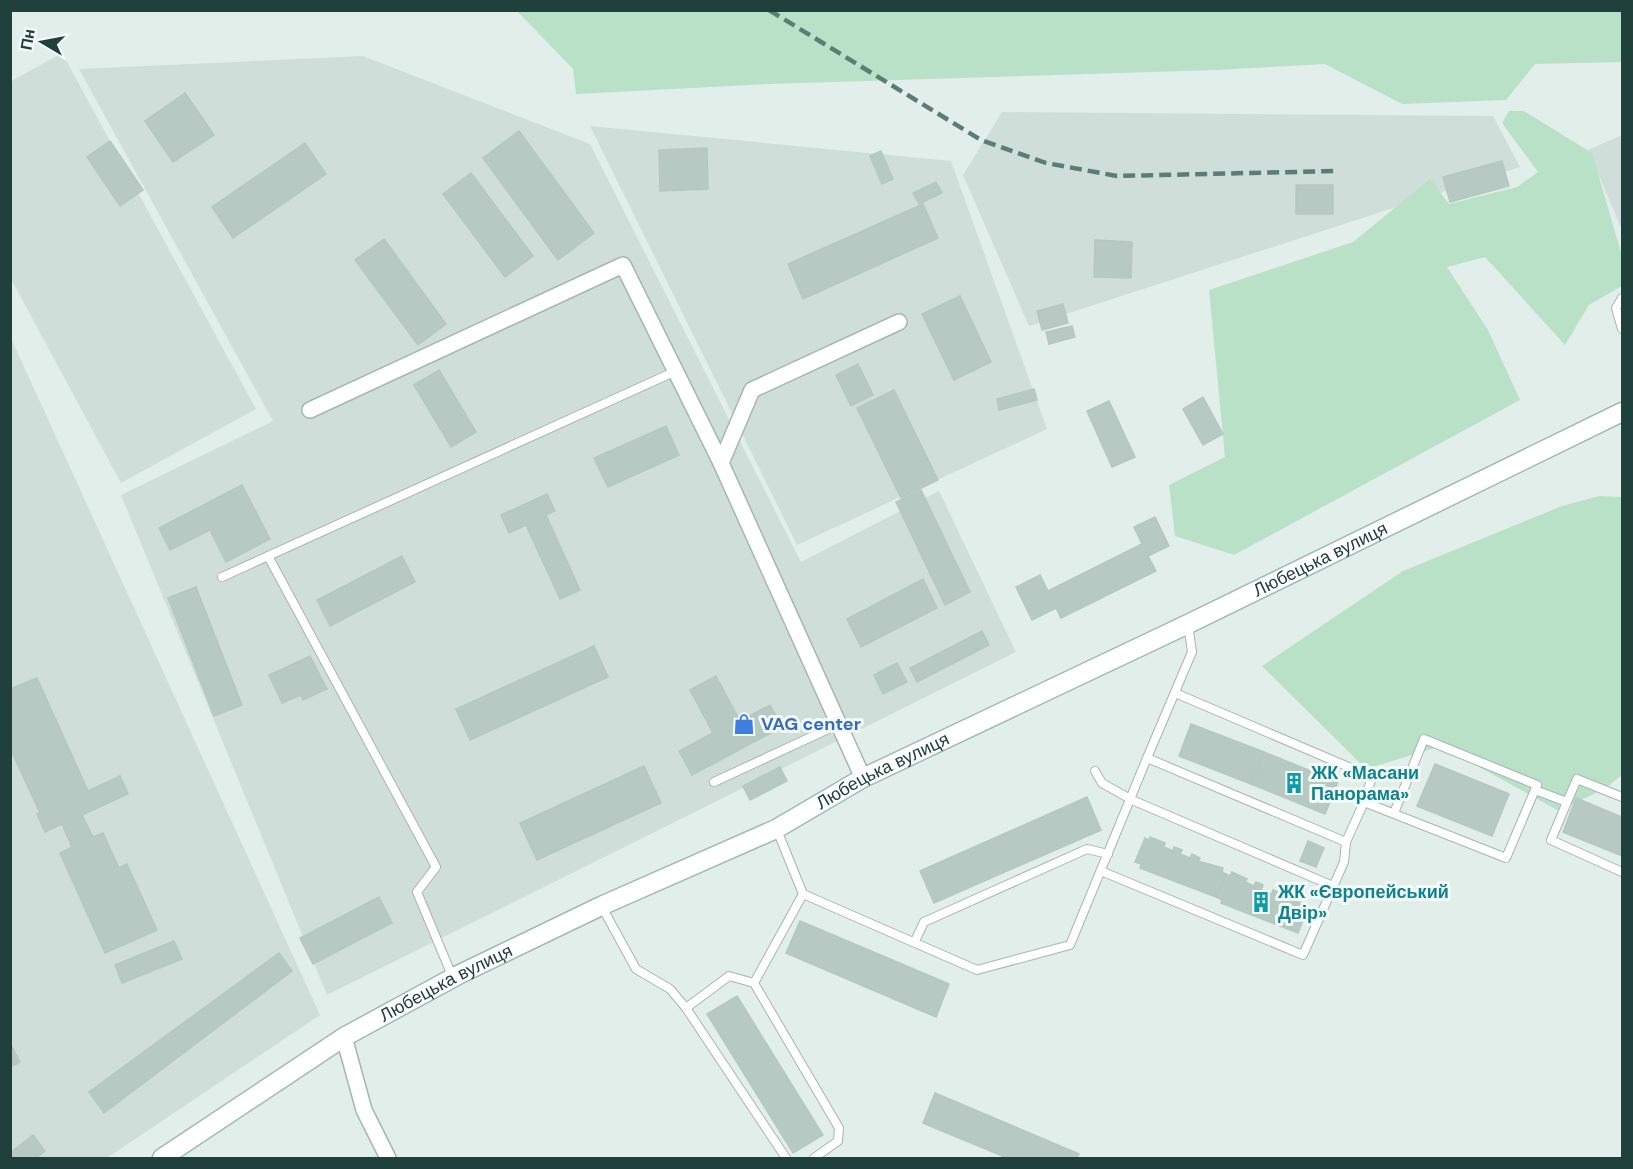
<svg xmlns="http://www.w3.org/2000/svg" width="1633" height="1169" viewBox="0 0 1633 1169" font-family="'DM Sans',sans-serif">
	<rect width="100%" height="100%" fill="#e2eeea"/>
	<g fill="#d0ded9">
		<polygon points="62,53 256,409 121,483 11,279 10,82"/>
		<polygon points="363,56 590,144 801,562 939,491 1016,652 327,995 121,495 273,421 79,69"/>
		<polygon points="1002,112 1493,116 1520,167 1029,326 963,175"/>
		<polygon points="590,126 951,161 1047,429 797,545"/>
		<polygon points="1622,135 1622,230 1588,150"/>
		<polygon points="10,336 320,1015 107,1158 11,1158"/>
	</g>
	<g fill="#b9e1c7">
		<polygon points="516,10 1622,10 1622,62 1535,64 1506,100 1402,104 1325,64 1215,70 770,84 576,94 573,69"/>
		<polygon points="1509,111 1524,111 1592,153 1622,256 1622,286 1589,305 1565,345 1485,257 1447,267 1488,330 1520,400 1234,555 1175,536 1169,485 1225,457 1209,290 1353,242 1430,179 1449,204 1517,187 1538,172 1502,123"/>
		<polygon points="1599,496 1622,497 1622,775 1606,788 1559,811 1441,746 1366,769 1262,666 1403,571 1562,506"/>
	</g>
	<g fill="#b7c9c3" stroke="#b4c8c1" stroke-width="1.5">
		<polygon points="185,93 214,135 173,162 145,121"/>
		<polygon points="519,131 594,233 558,260 483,158"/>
		<polygon points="110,141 143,190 120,206 87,157"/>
		<polygon points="305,143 326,174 233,238 212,207"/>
		<polygon points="707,148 708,189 660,191 659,150"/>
		<polygon points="881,151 893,179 882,184 870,156"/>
		<polygon points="1502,161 1509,186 1450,202 1443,177"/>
		<polygon points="471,173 533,256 505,277 443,194"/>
		<polygon points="936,182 942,193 919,204 913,193"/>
		<rect x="1296" y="185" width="37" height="29"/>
		<polygon points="923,204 938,238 803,299 788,264"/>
		<polygon points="384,239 446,324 418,345 355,260"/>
		<polygon points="1095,240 1132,242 1131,278 1094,277"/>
		<polygon points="960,296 991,362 954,380 922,314"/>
		<polygon points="1063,304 1068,323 1042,330 1037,311"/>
		<polygon points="1072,326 1075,337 1049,344 1046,332"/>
		<polygon points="858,364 873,395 851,406 836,375"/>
		<polygon points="439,370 476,432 451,447 414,385"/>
		<polygon points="1034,389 1037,400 999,410 997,399"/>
		<polygon points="894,390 938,480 901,498 857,408"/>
		<polygon points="1203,397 1223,434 1203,445 1183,409"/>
		<polygon points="1109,401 1135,457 1112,467 1087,411"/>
		<polygon points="666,426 679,455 608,487 594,458"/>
		<polygon points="242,485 270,539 226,562 210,530 170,550 159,528"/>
		<polygon points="921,490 970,592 945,605 896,502"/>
		<polygon points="547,494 555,511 546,515 580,590 560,599 526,525 509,533 501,515"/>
		<polygon points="1155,517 1169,546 1148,556 1156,571 1061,618 1056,608 1032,620 1016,587 1040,575 1048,591 1142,544 1134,527"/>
		<polygon points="402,556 415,582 330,626 317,600"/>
		<polygon points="923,579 937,608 861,647 847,619"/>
		<polygon points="196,587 242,705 214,716 168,598"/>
		<polygon points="982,631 989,645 917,682 910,668"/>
		<polygon points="594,646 608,677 470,740 456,709"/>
		<polygon points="310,656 327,689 303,700 301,695 282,703 269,675"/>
		<polygon points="897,663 907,682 883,694 874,675"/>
		<polygon points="716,676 740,721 770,705 782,727 692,775 679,751 713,733 690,690"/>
		<polygon points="37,678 88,791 120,776 128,794 82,815 93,837 103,833 119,868 127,864 157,930 105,953 60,853 72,847 62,824 45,832 37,814 40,813 10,748 10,689"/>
		<polygon points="1191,724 1264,752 1251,784 1179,756"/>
		<polygon points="1264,752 1338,782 1325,814 1251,784"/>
		<polygon points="1435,764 1509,794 1492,836 1417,806"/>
		<polygon points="644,766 661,803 537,860 520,823"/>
		<polygon points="780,767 787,781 750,800 743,786"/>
		<polygon points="1087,797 1101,830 934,903 920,871"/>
		<polygon points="1576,798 1622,817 1622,856 1563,832"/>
		<polygon points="1150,837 1165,843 1164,847 1173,851 1174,847 1182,850 1180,854 1190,858 1192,854 1200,858 1198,861 1223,868 1222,872 1226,874 1216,897 1140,868 1141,864 1135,862 1145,838 1149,840"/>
		<polygon points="1308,841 1324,848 1316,867 1300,861"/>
		<polygon points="1232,872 1247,879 1245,882 1254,886 1256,882 1263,885 1261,890 1272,894 1273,890 1281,893 1280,897 1305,904 1304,907 1308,908 1298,933 1221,903 1222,900 1216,897 1226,874 1230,876"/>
		<polygon points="379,897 392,923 313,964 300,938"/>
		<polygon points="800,921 949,984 936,1017 786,953"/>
		<polygon points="174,941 182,959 122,983 115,965"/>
		<polygon points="279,953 292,971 104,1113 89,1092"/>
		<polygon points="737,996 823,1135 793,1153 707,1014"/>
		<polygon points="10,1043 20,1062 10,1067"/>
		<polygon points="935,1093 1079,1154 1077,1158 1007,1158 923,1123"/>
		<polygon points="33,1135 45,1151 36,1158 10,1158 10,1153"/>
	</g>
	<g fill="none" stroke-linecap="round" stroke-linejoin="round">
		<defs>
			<g id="service">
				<polyline points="1622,298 1616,308 1622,329"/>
				<polyline points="268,556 436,867 417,892 453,978"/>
				<polyline points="222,577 676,371"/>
				<polyline points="1188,624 1192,652 1147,758 1346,842 1364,802 1506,858 1537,785 1424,739 1394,813"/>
				<polyline points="1175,693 1372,777 1364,802"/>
				<polyline points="1095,771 1102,783 1132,800 1333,886"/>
				<polyline points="714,782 839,724"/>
				<polyline points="1535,790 1567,802 1551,840 1622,872"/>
				<polyline points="1567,802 1577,779 1622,797"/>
				<polyline points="777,830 803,894 977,970 1070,945 1147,758"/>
				<polyline points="1101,871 1303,955 1344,862 1346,842"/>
				<polyline points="602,907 636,969 670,989 686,1008 786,1158"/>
				<polyline points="915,941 924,922 1087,849 1108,854"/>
				<polyline points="754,983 803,894"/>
				<polyline points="686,1008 729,976 754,983 839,1128 838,1141 814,1158"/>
			</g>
			<g id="minor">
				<polyline points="310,410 623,265 721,463"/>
				<polyline points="863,778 721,463 752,390 899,322"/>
				<polyline points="344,1037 364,1110 388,1158"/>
			</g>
			<g id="secondary">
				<path id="s1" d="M 162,1158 L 344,1037 L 458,975 L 601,906 L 776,829 L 863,778 L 1188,624 L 1622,412"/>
			</g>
		</defs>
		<use href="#service" stroke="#a4b7b2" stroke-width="10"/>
		<use href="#minor" stroke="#a4b7b2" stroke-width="18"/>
		<use href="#secondary" stroke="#9fbbb3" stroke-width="21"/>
		<use href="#service" stroke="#fff" stroke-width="8"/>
		<use href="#minor" stroke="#fff" stroke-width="15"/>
		<use href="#secondary" stroke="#fff" stroke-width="18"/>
		<polyline stroke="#5a7d76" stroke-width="4.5" stroke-dasharray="12 6" stroke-linecap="butt" points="769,10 981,140 1046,163 1117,176 1336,171"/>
	</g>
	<defs>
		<symbol id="shop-bare" viewBox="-9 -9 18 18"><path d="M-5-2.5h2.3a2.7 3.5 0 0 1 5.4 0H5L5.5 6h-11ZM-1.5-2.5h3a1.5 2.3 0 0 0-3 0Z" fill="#3f7fe0" stroke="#f3faf7" stroke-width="2.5" paint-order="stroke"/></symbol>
		<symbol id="building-bare" viewBox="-9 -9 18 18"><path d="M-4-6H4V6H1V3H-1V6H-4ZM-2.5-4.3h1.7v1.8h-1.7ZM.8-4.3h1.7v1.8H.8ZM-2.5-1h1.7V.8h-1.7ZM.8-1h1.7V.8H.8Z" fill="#0f9aa8" stroke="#f3faf7" stroke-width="2.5" paint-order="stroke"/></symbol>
	</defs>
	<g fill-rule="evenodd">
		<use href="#shop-bare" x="729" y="709" width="30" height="30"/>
		<use href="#building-bare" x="1279" y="768" width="30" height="30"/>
		<use href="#building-bare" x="1246" y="887" width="30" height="30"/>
	</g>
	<g text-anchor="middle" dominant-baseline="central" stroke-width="6" stroke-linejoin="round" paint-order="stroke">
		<g font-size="18" fill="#20413b" stroke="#f3faf7">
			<text stroke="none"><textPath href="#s1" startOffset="1306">Любецька вулиця</textPath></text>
			<text stroke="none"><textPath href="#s1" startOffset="820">Любецька вулиця</textPath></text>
			<text stroke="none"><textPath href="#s1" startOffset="334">Любецька вулиця</textPath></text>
		</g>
		<g font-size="18" font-weight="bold" fill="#366cbe" stroke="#f3faf7" text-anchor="start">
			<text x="761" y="724">VAG center</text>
		</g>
		<g font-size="18" font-weight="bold" fill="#0d838f" stroke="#f3faf7" text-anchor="start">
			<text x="1311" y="773">ЖК «Масани<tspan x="1311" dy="21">Панорама»</tspan></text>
			<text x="1278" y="892">ЖК «Європейський<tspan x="1278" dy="21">Двір»</tspan></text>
		</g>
	</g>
	<rect width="1633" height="1169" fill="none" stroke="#20413b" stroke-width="24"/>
	<g transform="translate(42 42) rotate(280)" stroke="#f3faf7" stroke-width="4.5" paint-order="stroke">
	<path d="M0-4.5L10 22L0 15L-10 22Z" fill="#20413b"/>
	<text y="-9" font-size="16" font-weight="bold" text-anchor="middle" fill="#20413b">Пн</text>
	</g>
</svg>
